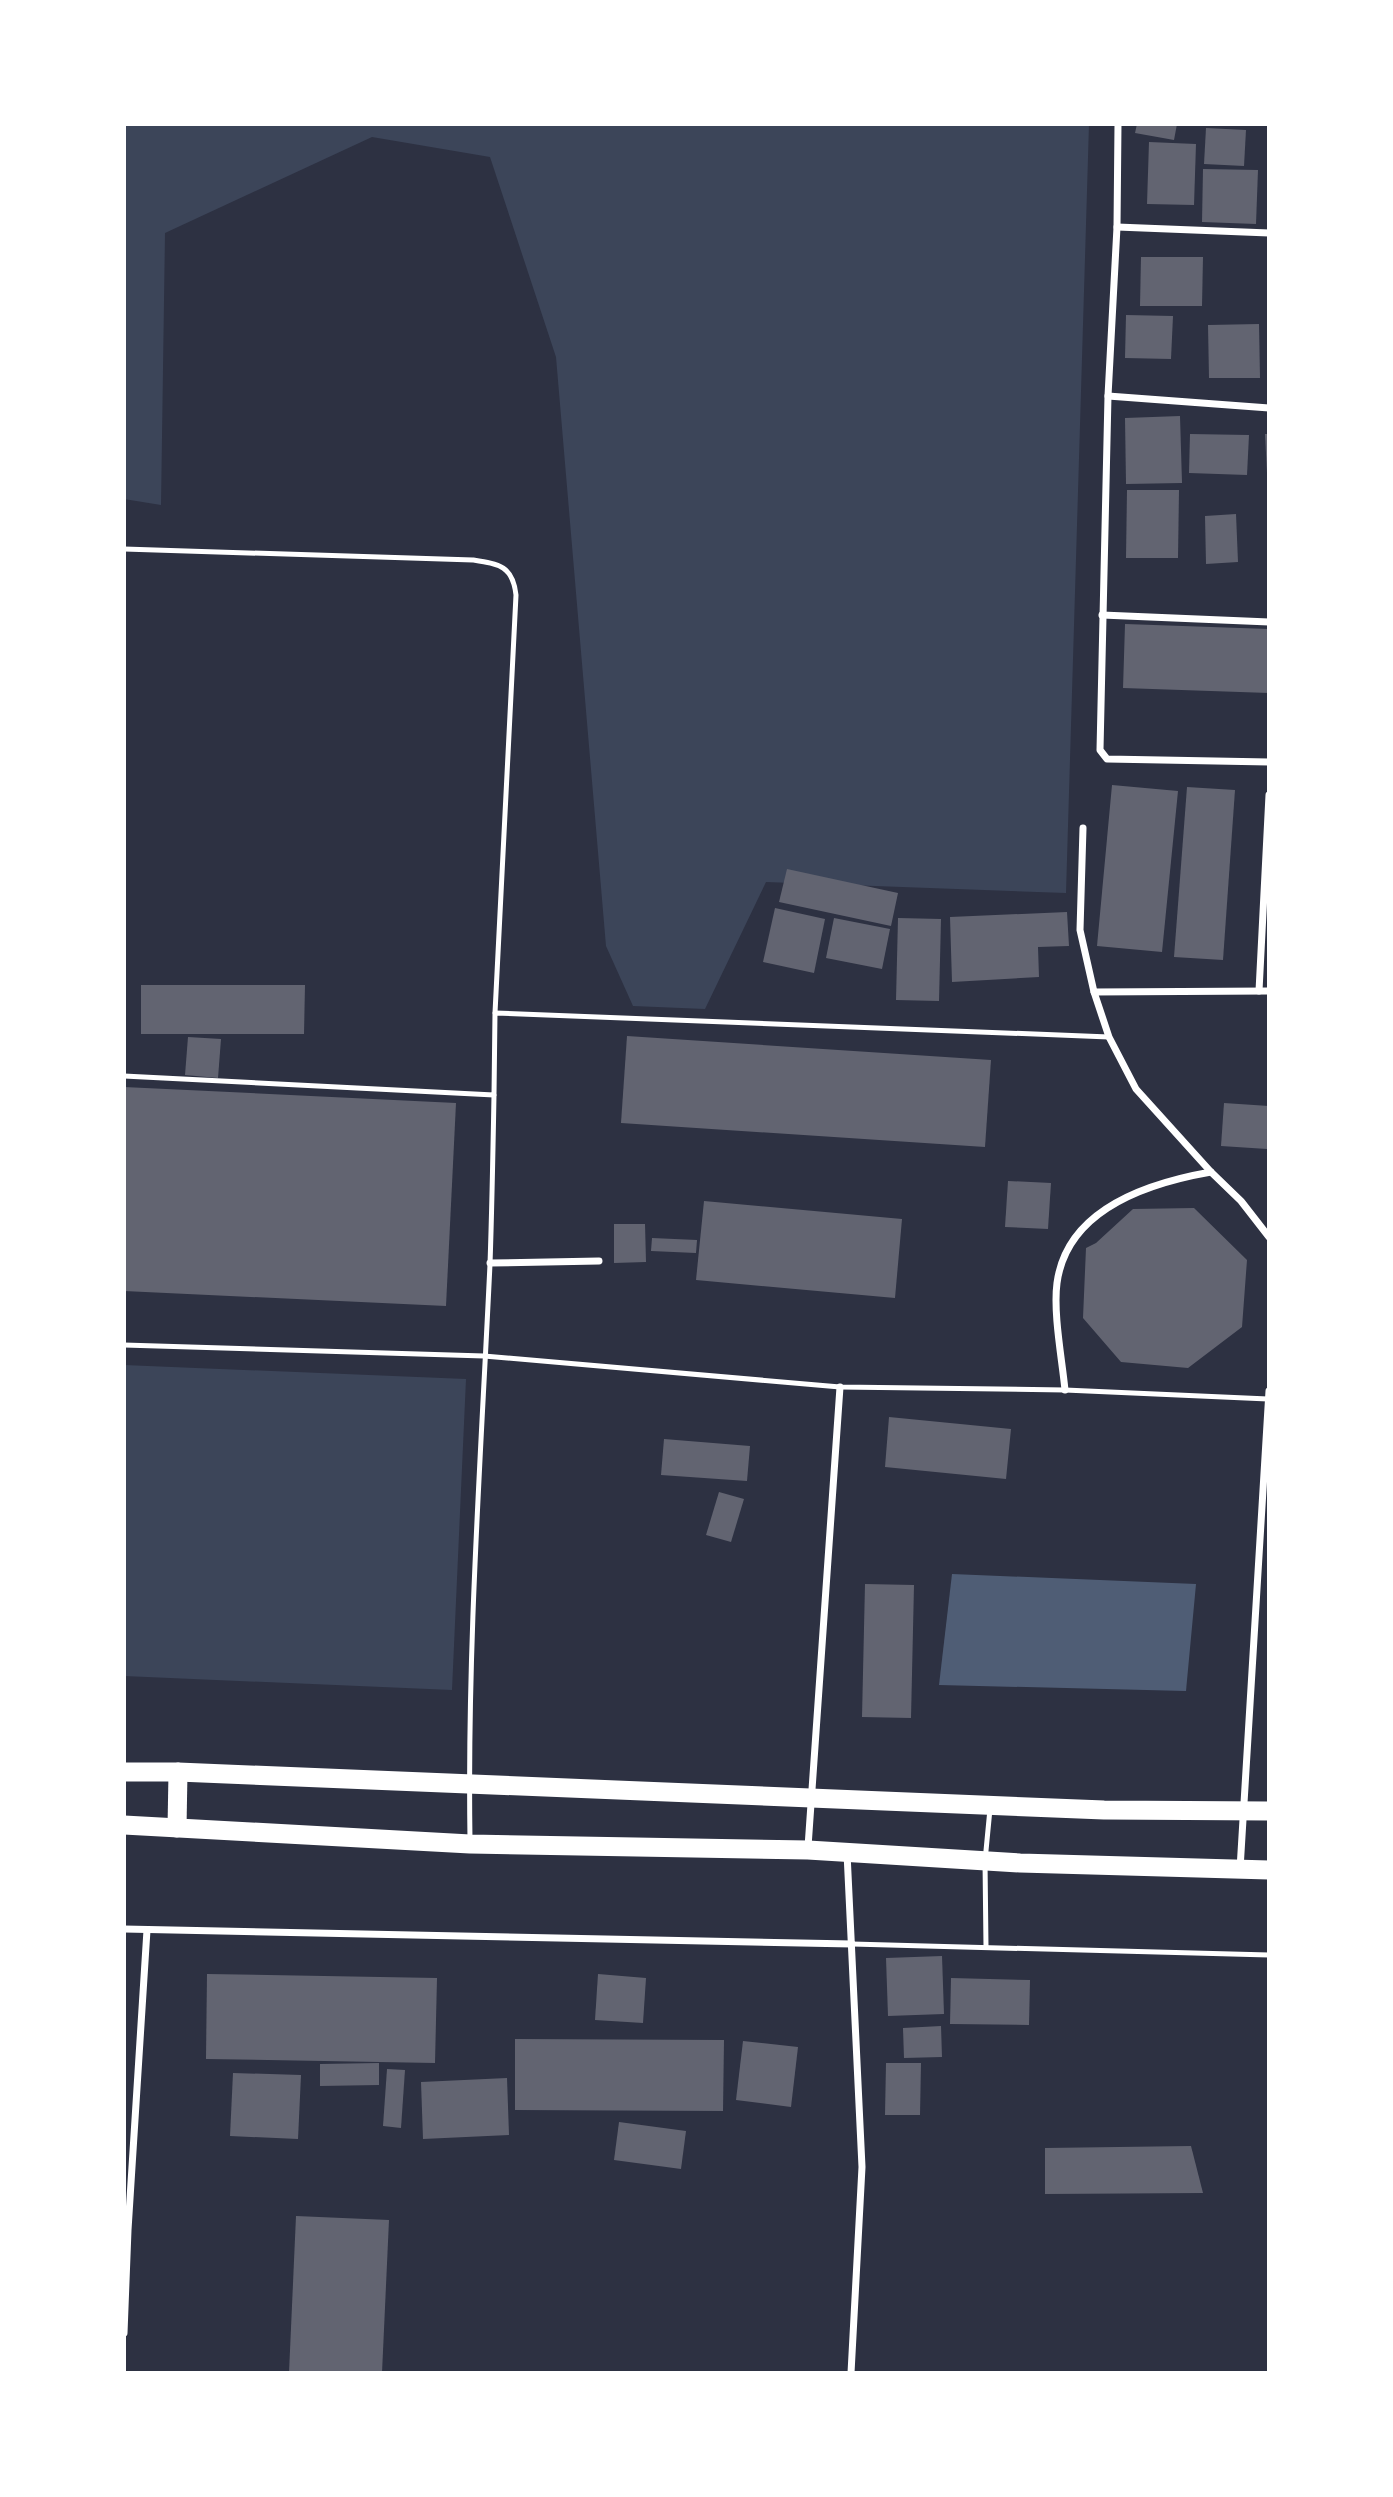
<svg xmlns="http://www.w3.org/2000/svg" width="1393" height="2497" viewBox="0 0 1393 2497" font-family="'Public Sans',sans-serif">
	<rect width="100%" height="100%" fill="#2d3142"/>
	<g fill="#3c4559">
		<polygon points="124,124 1089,124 1066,893 766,882 705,1009 633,1006 606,946 556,357 490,157 372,137 165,233 161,505 124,499"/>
		<polygon points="124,1365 466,1379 452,1690 124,1676"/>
	</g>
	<polygon fill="#4f5d75" points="952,1574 1196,1584 1186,1691 939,1685"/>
	<g fill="#626471">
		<polygon points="1137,124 1177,124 1174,140 1135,133"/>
		<polygon points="1206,128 1246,130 1244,166 1204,164"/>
		<polygon points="1149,142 1196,144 1194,205 1147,204"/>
		<polygon points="1203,169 1258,170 1256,224 1202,222"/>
		<polygon points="1141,257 1203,257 1202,306 1140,306"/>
		<polygon points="1126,315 1173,316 1171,359 1125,358"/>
		<polygon points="1259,324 1260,378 1209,378 1208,325"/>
		<polygon points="1180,416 1182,483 1126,484 1125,418"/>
		<polygon points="1190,434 1249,435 1247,475 1189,473"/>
		<polygon points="1265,434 1269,434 1269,473 1267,473"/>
		<polygon points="1127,490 1179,490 1178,558 1126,558"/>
		<polygon points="1236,514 1238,562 1206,564 1205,516"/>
		<polygon points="1125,624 1269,629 1269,693 1123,688"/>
		<polygon points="1112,785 1178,791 1162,952 1097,946"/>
		<polygon points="1187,787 1235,790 1223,960 1174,957"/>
		<polygon points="787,869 898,893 891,926 779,902"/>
		<polygon points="775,908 825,919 814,973 763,962"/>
		<polygon points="1067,912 1069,946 1038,947 1039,977 952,982 950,917"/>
		<polygon points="834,918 890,929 882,969 826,958"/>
		<polygon points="898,918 941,919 939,1001 896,1000"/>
		<polygon points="141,985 305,985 304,1034 141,1034"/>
		<polygon points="627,1036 991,1060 985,1147 621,1123"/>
		<polygon points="188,1037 221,1039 218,1078 185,1075"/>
		<polygon points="124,1087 456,1103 446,1306 124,1291"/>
		<polygon points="1224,1103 1269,1106 1267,1149 1221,1146"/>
		<polygon points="1008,1181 1051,1183 1048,1229 1005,1227"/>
		<polygon points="704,1201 902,1219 895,1298 696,1280"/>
		<polygon points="1194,1208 1247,1260 1242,1327 1188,1368 1121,1362 1083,1318 1086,1248 1096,1243 1133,1209"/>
		<polygon points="614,1224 645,1224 646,1262 614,1263"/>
		<polygon points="652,1238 697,1240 696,1253 651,1251"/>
		<polygon points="889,1417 1011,1429 1006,1479 885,1467"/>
		<polygon points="664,1439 750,1446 747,1481 661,1475"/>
		<polygon points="719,1492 744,1499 731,1542 706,1535"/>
		<polygon points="865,1584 914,1585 911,1718 862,1717"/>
		<polygon points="942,1956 944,2014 888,2016 886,1958"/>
		<polygon points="207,1974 437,1978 435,2063 206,2059"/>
		<polygon points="598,1974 646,1978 643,2023 595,2020"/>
		<polygon points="951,1978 1030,1980 1029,2025 950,2024"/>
		<polygon points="941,2026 942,2057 904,2058 903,2028"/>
		<polygon points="515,2039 724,2040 723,2111 515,2110"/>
		<polygon points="743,2041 798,2047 791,2107 736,2100"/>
		<polygon points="379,2063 379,2085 320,2086 320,2064"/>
		<polygon points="886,2063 921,2063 920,2115 885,2115"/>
		<polygon points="387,2069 405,2070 401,2128 383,2126"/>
		<polygon points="233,2073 301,2075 298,2139 230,2136"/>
		<polygon points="507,2078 509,2135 423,2139 421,2082"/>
		<polygon points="619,2122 686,2131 681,2169 614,2160"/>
		<polygon points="1191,2146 1203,2193 1045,2194 1045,2148"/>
		<polygon points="296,2216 389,2220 382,2373 289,2373"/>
	</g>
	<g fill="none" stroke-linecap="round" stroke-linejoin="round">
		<g stroke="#fff" stroke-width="5">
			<path d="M 124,549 L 473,560 C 499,564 513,566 516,595 L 495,1013"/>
			<polyline points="124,1076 494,1095 495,1013 1109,1037"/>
			<polyline points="124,1345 484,1356 840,1387 1065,1390 1268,1399"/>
			<path d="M 470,1840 C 467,1648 481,1456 490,1264 C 492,1207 493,1151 494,1095"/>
			<polyline points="852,1944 1269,1955"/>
			<polyline points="986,1947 985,1861 990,1809"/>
		</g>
		<g stroke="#fff" stroke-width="7">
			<polyline points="1118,124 1117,227 1108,396 1100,750 1107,759 1269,762"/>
			<polyline points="1117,227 1269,233"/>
			<polyline points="1108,396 1269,408"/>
			<polyline points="1102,615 1269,622"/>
			<polyline points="1083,828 1080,930 1094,992"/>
			<polyline points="1259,991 1269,795"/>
			<polyline points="1269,991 1094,992 1109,1037 1136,1089 1211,1172 1241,1201 1269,1237"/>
			<polyline points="490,1263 599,1261"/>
			<path d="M 1065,1390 C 1062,1359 1053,1313 1057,1283 C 1067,1209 1148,1183 1211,1172"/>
			<polyline points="808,1847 840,1387"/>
			<polyline points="847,1853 862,2167 851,2373"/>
			<polyline points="1240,1869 1269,1391"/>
			<polyline points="124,1929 852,1944"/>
			<polyline points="124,2333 128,2230 147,1930"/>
		</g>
		<g stroke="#fff" stroke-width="19">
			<polyline points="124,1772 178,1772 1104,1810 1269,1811"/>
			<polyline points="124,1825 470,1844 808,1850 1020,1863 1269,1870"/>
			<polyline points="177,1828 178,1772"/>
		</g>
	</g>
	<rect width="1393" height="2497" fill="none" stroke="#ffffff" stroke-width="252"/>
</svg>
